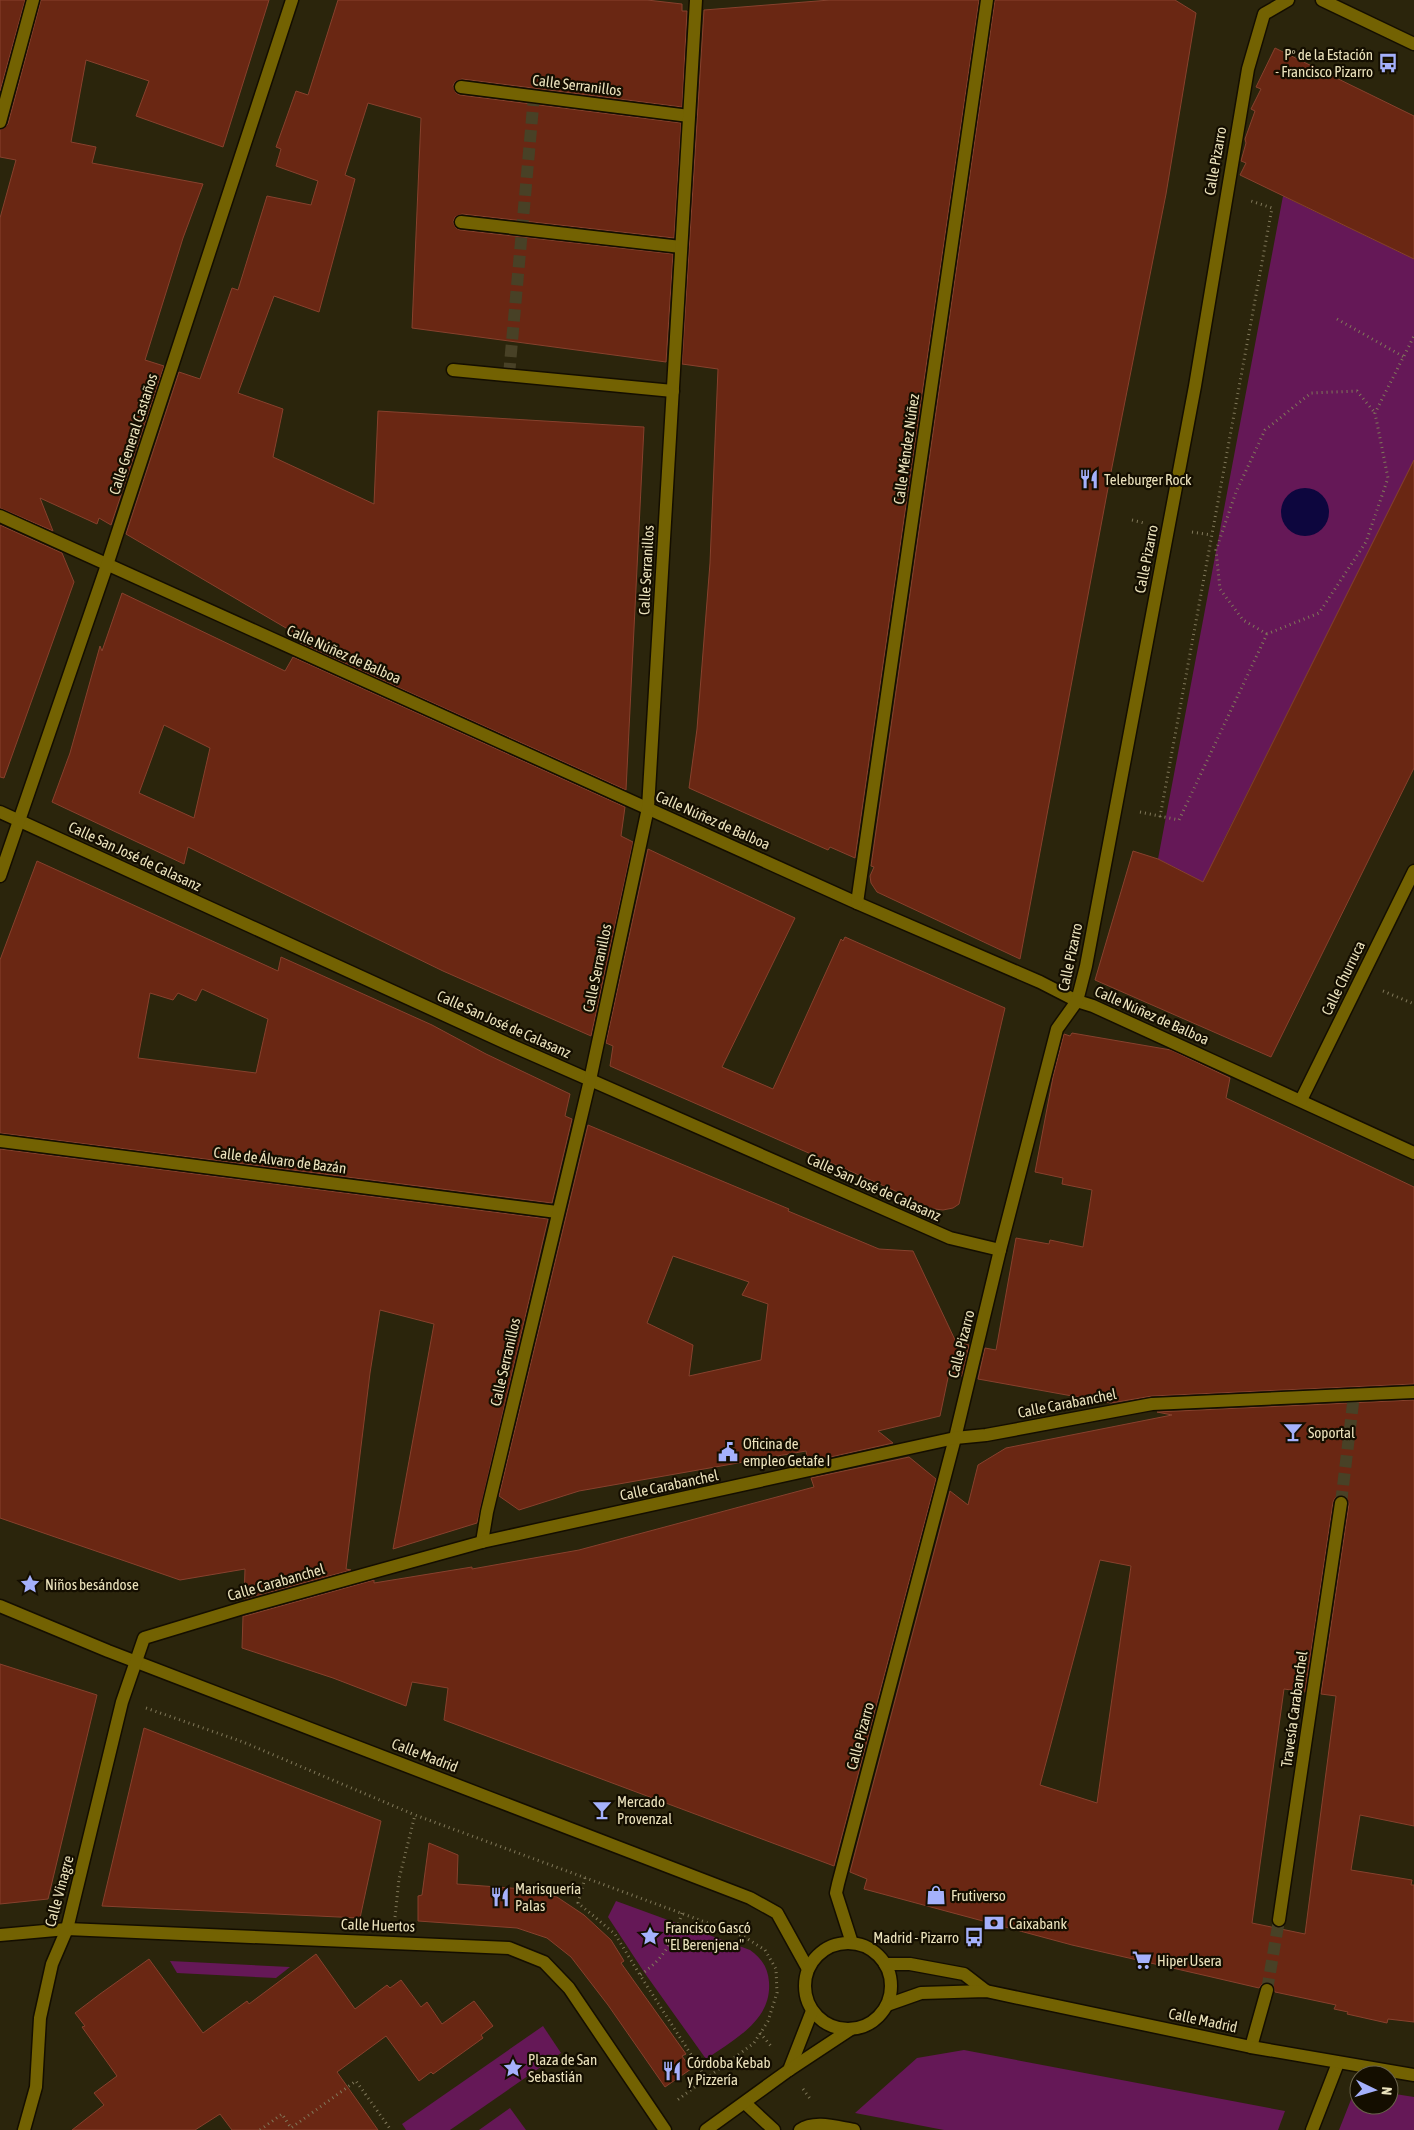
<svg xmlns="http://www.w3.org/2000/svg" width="1414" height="2130" viewBox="0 0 1414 2130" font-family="'Asap Condensed',sans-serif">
	<rect width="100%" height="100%" fill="#2b250c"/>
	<g fill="#651857">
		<polygon points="1283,196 1414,259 1414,461 1220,847 1222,892 1158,859"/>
		<path d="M 616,1901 L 750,1950 C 761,1958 768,1967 769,1982 C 772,2021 733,2040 706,2059 L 644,1972 L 608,1917 Z"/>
		<polygon points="170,1961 290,1967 276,1978 177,1973"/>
		<polygon points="543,2026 561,2053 450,2130 406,2130 402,2124"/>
		<polygon points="964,2050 1285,2111 1278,2130 944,2130 855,2113 917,2058"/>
		<polygon points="1356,2087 1359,2087 1359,2105 1389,2105 1389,2093 1414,2097 1414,2130 1339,2130"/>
		<polygon points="510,2108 526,2130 479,2130"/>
	</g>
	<circle fill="#0d063e" cx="1305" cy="512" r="24"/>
	<g fill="#6a2713" stroke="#87412d" fill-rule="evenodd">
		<polygon points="0,0 25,0 0,91"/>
		<polygon points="41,0 269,0 223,147 136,116 149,81 86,60 71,142 96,147 92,163 203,184 183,238 145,360 164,366 111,525 99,518 97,524 40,498 53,531 0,508 0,218 16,160 0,157 0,130 8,124"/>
		<polygon points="338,0 647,0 682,4 682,11 687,11 682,107 462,79 455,82 453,86 456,93 460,95 681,123 674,238 462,214 455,217 453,222 456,228 460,230 673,254 666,362 412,328 421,118 368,103 345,175 355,179 319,312 274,296 238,393 283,409 273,457 374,504 378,411 644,427 626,790 300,643 303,638 126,534 179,372 200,379 232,288 238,290 267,196 311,205 318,181 276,166 281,149 276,147 296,91 308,95"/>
		<polygon points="830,0 979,0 855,858 830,847 828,850 689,788 697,729 710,563 718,369 682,364 704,10"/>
		<polygon points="995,0 1175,0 1196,13 1166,194 1111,472 1020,959 877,892 871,883 870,876 874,867 871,866"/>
		<polygon points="1275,48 1414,116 1414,259 1240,175 1246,163 1241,161 1246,143 1245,139 1255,111 1251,109 1261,89 1256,87"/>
		<polygon points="1414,460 1414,768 1271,1057 1095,980 1133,851 1158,859 1203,882"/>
		<polygon points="0,525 62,553 74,582 4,778 0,777"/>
		<path d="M 122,593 L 285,671 L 293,657 L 625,807 L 621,836 L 633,842 L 591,1036 L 443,971 L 188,847 L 184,864 L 52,802 L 70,753 L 100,646 L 102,651 ZM 164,725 L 210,748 L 194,818 L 139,793 Z"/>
		<polygon points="648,849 795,918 722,1067 773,1089 841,939 843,941 845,937 1005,1008 959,1204 953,1208 943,1210 911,1206 900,1193 610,1066 613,1046 606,1043"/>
		<path d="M 37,861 L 278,971 L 281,957 L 432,1025 L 486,1054 L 570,1094 L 565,1116 L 572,1119 L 552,1203 L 0,1133 L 0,960 ZM 202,989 L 268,1019 L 256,1073 L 138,1058 L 150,993 L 173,1000 L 178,993 L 196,1001 Z"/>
		<polygon points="1072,1033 1171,1050 1230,1078 1226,1098 1414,1187 1414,1384 1152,1396 1111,1403 978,1379 985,1348 996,1350 1016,1238 1049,1244 1050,1240 1083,1247 1092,1190 1062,1184 1063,1178 1035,1172 1053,1077 1064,1034 1070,1036"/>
		<path d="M 588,1125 L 789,1209 L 788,1211 L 879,1249 L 913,1251 L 956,1342 L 969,1345 L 962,1376 L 949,1373 L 940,1416 L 878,1431 L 893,1443 L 808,1462 L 806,1451 L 579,1491 L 519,1510 L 499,1496 ZM 673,1256 L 749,1282 L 742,1295 L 768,1304 L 761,1360 L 689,1376 L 693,1345 L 647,1323 Z"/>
		<polygon points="0,1149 548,1219 477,1523 393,1549 434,1324 380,1310 370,1373 346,1569 351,1570 244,1599 245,1569 180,1580 0,1518"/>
		<path d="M 1414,1400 L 1414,1826 L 1360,1815 L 1351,1870 L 1412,1880 L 1411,1885 L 1414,1885 L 1414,2022 L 1388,2019 L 1387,2023 L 1347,2014 L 1348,2012 L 1334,2009 L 1336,2005 L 1275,1992 L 1273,1985 L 1269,1982 L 1262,1984 L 1259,1988 L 1203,1975 L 1072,1945 L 864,1889 L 867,1879 L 850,1872 L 950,1491 L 968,1505 L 978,1465 L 1006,1448 L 1172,1415 L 1157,1412 ZM 1342,1495 L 1346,1497 L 1349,1504 L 1321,1694 L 1336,1696 L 1305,1934 L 1252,1923 L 1284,1689 L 1305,1692 L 1333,1502 L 1335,1498 ZM 1100,1560 L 1131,1566 L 1097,1803 L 1040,1785 Z"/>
		<polygon points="909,1457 936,1479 834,1866 444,1720 448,1688 412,1682 406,1706 333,1678 242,1648 243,1616 245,1616 374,1580 374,1583 472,1567 472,1569 579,1550 814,1487 811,1478"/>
		<polygon points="0,1664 97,1695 48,1899 0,1904"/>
		<polygon points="144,1728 381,1821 360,1918 102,1906"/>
		<polygon points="429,1843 458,1855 457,1884 524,1889 557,1897 584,1915 611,1940 624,1961 621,1963 686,2054 682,2056 691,2069 665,2087 608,2005 571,1957 547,1938 517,1928 418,1921 418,1896 422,1895"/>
		<polygon points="316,1954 355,2009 387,1985 390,1988 401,1980 421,2007 427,2002 442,2024 474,2001 493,2026 481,2035 483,2038 433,2074 431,2072 419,2081 386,2036 337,2072 378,2130 232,2130 220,2114 195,2130 72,2130 104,2105 94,2093 117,2076 82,2027 85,2026 75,2013 100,1994 149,1959 203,2033 247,2001 249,2004"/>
	</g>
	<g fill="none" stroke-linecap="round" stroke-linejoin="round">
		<g stroke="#484126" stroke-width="12" stroke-dasharray="12 6" stroke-linecap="butt">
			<polyline points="509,375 534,96"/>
			<polyline points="1341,1503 1354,1395"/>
			<polyline points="1267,1990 1279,1920"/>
		</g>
		<defs>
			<path id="service" d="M 800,2130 C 815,2120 836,2127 854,2130"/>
			<g id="pedestrian">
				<polyline points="461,87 689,116"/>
				<polyline points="461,222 681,247"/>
				<polyline points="453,370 673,391"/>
				<polyline points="1279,1920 1341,1503"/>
				<polyline points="1251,2047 1267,1990"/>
			</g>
			<g id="minor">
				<polyline points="0,122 33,0"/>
				<polyline points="0,516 857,903 1040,982 1077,1001 1093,1006 1414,1153"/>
				<polyline points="0,812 506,1043 950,1238 1000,1250"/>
				<polyline points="0,876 107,565 292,0"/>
				<polyline points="857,903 987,0"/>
				<polyline points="1301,1100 1414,871"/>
				<polyline points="0,1141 557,1212"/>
				<polyline points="482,1542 487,1512 590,1080 648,808 696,0"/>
				<polyline points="0,1606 108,1651 750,1898 777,1913 808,1969"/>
				<polyline points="0,1935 67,1929 509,1948 544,1962 569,1988 665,2130"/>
				<polyline points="852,1943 836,1893 838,1884 955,1438 1000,1250 1057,1029 1077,1001 1086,966 1195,386 1248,69 1264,14 1288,0"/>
				<polyline points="745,2103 774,2130"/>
				<polyline points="24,2130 36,2087 40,2018 52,1964 67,1929 122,1702 144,1638 243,1608 482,1542 955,1438 986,1435 1152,1404 1414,1392"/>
				<polyline points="1312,2130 1338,2063"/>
			</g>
			<g id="tertiary">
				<polyline points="1322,0 1414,44"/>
				<circle cx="848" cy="1986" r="43"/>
				<polyline points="885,1964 910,1964 964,1974 986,1991"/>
				<polyline points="887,2005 921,1993 986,1991 1251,2047 1414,2075"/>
				<polyline points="789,2070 812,2011"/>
				<polyline points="706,2130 789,2070 851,2029"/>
			</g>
		</defs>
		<use href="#service" stroke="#140e00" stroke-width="15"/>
		<use href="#pedestrian" stroke="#140e00" stroke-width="15"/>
		<use href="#minor" stroke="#140e00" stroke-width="15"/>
		<use href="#tertiary" stroke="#140e00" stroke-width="15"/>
		<g stroke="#80785a" stroke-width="3" stroke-dasharray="1 4" stroke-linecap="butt">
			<polyline points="1337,319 1404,357"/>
			<polyline points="1132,520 1144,523"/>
			<polyline points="1192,532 1211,535"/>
			<polyline points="1267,634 1243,620 1220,589 1216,550 1236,492 1265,430 1311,393 1357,391 1375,413"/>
			<polyline points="1140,812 1179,820 1267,634 1319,613 1366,542 1388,478 1375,413 1414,336"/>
			<polyline points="1160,817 1272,208 1251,201"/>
			<polyline points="1383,991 1414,1004"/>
			<polyline points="146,1708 243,1742 415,1815"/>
			<polyline points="585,1878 578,1903 615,1934 640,1975"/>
			<path d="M 682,1913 C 674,1940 664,1959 640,1975 L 706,2078"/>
			<polyline points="395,1917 399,1879 415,1815 743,1936 765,1950 776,1969 777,1993 768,2021 754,2043 676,2101"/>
			<polyline points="760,2033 771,2046"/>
			<polyline points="803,2089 811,2100"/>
			<polyline points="260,2130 282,2114 291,2128 356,2081 391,2130"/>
		</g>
		<use href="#service" stroke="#736202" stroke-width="12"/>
		<use href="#pedestrian" stroke="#736202" stroke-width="12"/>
		<use href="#minor" stroke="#736202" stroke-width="12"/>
		<use href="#tertiary" stroke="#736202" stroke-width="12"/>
	</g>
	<defs>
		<symbol id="bus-bare" viewBox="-9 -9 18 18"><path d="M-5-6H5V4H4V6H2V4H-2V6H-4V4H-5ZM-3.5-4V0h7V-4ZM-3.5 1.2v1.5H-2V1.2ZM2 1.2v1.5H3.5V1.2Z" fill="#a5b1fc" stroke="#140e00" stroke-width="2.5" paint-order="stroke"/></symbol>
		<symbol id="restaurant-bare" viewBox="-9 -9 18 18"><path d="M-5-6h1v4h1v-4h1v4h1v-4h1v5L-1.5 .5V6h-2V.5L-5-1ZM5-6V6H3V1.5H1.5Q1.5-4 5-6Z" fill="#a5b1fc" stroke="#140e00" stroke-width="2.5" paint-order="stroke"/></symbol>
		<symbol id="bar-bare" viewBox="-9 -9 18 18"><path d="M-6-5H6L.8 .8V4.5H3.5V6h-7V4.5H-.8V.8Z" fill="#a5b1fc" stroke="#140e00" stroke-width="2.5" paint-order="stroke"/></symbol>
		<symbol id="civic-bare" viewBox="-9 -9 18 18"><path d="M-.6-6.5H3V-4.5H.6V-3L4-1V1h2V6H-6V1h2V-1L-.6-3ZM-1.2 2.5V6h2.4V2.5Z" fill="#a5b1fc" stroke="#140e00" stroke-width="2.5" paint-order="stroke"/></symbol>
		<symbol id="sight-bare" viewBox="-9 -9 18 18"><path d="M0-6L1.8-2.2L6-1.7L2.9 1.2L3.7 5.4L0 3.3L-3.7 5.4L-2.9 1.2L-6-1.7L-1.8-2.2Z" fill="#a5b1fc" stroke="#140e00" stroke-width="2.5" paint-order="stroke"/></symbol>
		<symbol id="shop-bare" viewBox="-9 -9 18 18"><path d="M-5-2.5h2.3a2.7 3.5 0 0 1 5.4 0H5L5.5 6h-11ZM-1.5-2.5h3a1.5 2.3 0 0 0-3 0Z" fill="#a5b1fc" stroke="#140e00" stroke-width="2.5" paint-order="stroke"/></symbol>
		<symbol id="bank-bare" viewBox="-9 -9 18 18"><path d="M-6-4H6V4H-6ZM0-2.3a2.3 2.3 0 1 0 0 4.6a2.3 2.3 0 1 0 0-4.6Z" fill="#a5b1fc" stroke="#140e00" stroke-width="2.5" paint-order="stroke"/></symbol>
		<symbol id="supermarket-bare" viewBox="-9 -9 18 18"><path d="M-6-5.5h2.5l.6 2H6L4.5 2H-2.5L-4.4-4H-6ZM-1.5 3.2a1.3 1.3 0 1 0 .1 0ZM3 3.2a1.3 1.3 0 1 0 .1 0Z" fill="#a5b1fc" stroke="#140e00" stroke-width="2.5" paint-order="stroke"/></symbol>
	</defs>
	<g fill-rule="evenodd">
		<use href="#bus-bare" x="1374" y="49" width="28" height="28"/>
		<use href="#restaurant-bare" x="1075" y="465" width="28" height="28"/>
		<use href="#bar-bare" x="1279" y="1418" width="28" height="28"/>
		<use href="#civic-bare" x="714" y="1438" width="28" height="28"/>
		<use href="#sight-bare" x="16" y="1570" width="28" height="28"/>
		<use href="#bar-bare" x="588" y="1796" width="28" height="28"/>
		<use href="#shop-bare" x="922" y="1881" width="28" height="28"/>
		<use href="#restaurant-bare" x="486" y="1883" width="28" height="28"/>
		<use href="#bank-bare" x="980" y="1909" width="28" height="28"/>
		<use href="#sight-bare" x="636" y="1922" width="28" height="28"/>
		<use href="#bus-bare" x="960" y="1923" width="28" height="28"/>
		<use href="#supermarket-bare" x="1128" y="1946" width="28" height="28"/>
		<use href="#sight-bare" x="499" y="2054" width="28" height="28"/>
		<use href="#restaurant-bare" x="658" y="2057" width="28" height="28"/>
	</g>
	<g text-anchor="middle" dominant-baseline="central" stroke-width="4.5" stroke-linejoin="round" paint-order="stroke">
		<g font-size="15" fill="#ebe2bc" stroke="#140e00" text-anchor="start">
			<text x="1373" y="54" text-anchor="end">Pº de la Estación<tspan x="1373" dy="17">- Francisco Pizarro</tspan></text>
			<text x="1104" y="479">Teleburger Rock</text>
			<text x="1308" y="1432">Soportal</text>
			<text x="743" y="1443">Oficina de<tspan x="743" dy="17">empleo Getafe I</tspan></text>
			<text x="45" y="1584">Niños besándose</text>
			<text x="617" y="1801">Mercado<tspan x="617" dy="17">Provenzal</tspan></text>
			<text x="515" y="1888">Marisquería<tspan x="515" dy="17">Palas</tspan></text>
			<text x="951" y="1895">Frutiverso</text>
			<text x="1009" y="1923">Caixabank</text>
			<text x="665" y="1927">Francisco Gascó<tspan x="665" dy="17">"El Berenjena"</tspan></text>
			<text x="959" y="1937" text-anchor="end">Madrid - Pizarro</text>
			<text x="1157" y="1960">Hiper Usera</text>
			<text x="528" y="2059">Plaza de San<tspan x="528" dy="17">Sebastián</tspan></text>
			<text x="687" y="2062">Córdoba Kebab<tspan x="687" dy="17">y Pizzería</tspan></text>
		</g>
		<g font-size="15" fill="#ebe2bc" stroke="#140e00">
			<text transform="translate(577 85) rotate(7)">Calle Serranillos</text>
			<text transform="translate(1215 161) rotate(-80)">Calle Pizarro</text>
			<text transform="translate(133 434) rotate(-72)">Calle General Castaños</text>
			<text transform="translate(906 449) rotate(-82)">Calle Méndez Núñez</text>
			<text transform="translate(1146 559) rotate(-79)">Calle Pizarro</text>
			<text transform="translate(646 570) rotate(-87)">Calle Serranillos</text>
			<text transform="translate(344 654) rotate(24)">Calle Núñez de Balboa</text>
			<text transform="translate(713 820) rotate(24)">Calle Núñez de Balboa</text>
			<text transform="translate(135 856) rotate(25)">Calle San José de Calasanz</text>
			<text transform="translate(1070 957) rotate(-78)">Calle Pizarro</text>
			<text transform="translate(597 968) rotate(-78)">Calle Serranillos</text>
			<text transform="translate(1343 978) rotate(-64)">Calle Churruca</text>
			<text transform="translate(1152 1015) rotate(24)">Calle Núñez de Balboa</text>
			<text transform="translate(504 1024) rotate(24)">Calle San José de Calasanz</text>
			<text transform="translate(280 1160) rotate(7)">Calle de Álvaro de Bazán</text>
			<text transform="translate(874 1187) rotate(24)">Calle San José de Calasanz</text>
			<text transform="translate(961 1344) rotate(-76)">Calle Pizarro</text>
			<text transform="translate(505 1362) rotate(-77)">Calle Serranillos</text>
			<text transform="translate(1067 1403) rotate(-11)">Calle Carabanchel</text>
			<text transform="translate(669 1485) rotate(-12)">Calle Carabanchel</text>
			<text transform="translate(276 1582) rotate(-16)">Calle Carabanchel</text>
			<text transform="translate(1294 1709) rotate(-82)">Travesía Carabanchel</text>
			<text transform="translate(860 1736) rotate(-75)">Calle Pizarro</text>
			<text transform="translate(425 1755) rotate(21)">Calle Madrid</text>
			<text transform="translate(59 1891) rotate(-75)">Calle Vinagre</text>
			<text transform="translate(378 1925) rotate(2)">Calle Huertos</text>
			<text transform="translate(1203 2020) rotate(12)">Calle Madrid</text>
		</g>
	</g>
	<g transform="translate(1374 2090) rotate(95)"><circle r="24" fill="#140e00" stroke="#6a634b"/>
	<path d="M0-4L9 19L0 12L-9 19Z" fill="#a5b1fc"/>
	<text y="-8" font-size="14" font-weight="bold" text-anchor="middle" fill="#ebe2bc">N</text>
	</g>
</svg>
